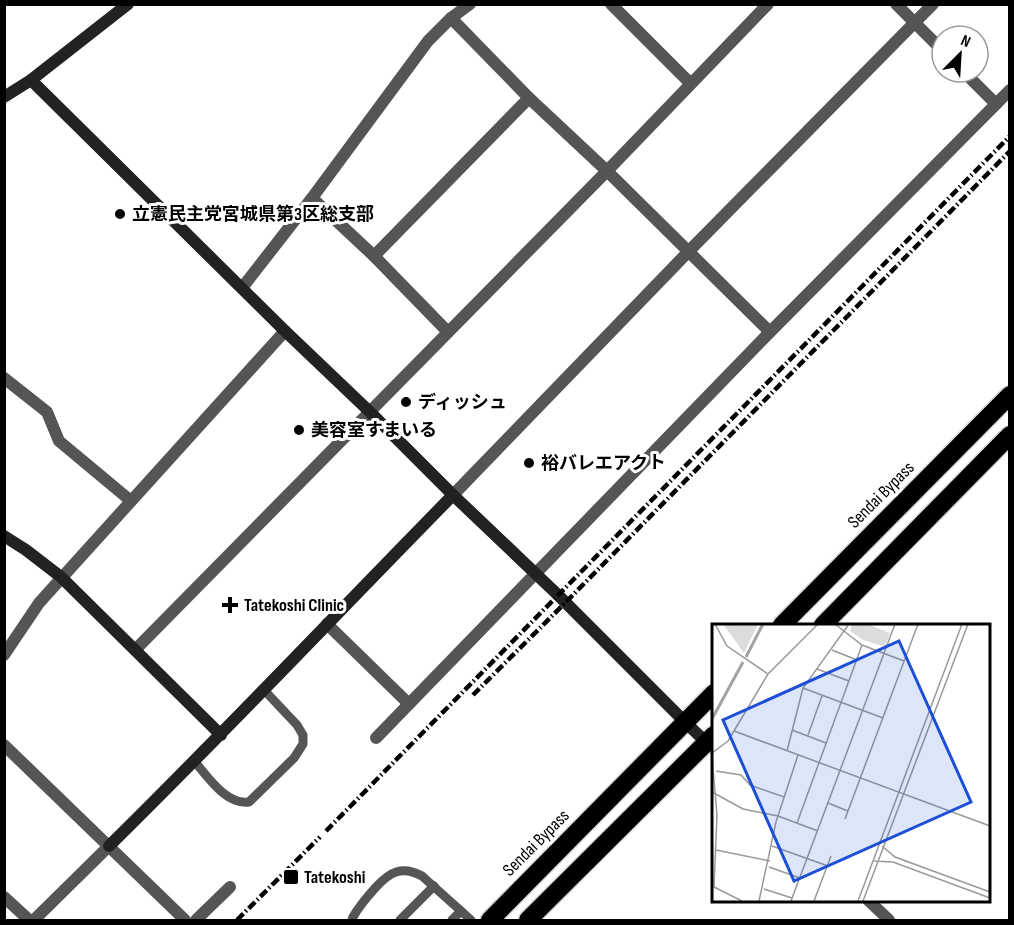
<svg xmlns="http://www.w3.org/2000/svg" width="1014" height="925" viewBox="0 0 1014 925" font-family="'Sofia Sans Condensed','Noto Sans JP',sans-serif">
	<rect width="100%" height="100%" fill="#fff"/>
	<g fill="none" stroke-linecap="round" stroke-linejoin="round">
		<defs>
			<g id="highway">
				<polyline points="782,625 1010,395"/>
				<polyline points="823,625 1010,435"/>
				<polyline points="490,920 714,693"/>
				<polyline points="528,920 714,735"/>
			</g>
		</defs>
		<use href="#highway" stroke="#dbdbdb" stroke-width="21"/>
		<g stroke="#555" stroke-width="9">
			<path d="M 195,762 C 208,777 226,805 249,802 L 294,758 L 303,744 L 303,735 L 297,725 L 265,691"/>
			<path d="M 352,920 L 353,917 C 359,906 367,897 376,887 C 390,872 402,865 422,876 L 471,920"/>
			<polyline points="400,920 434,886"/>
			<polyline points="452,920 461,911"/>
		</g>
		<g stroke="#555" stroke-width="12">
			<polyline points="611,4 690,83"/>
			<polyline points="896,4 942,50"/>
			<polyline points="451,18 529,98 607,171 770,332"/>
			<polyline points="964,72 996,104"/>
			<polyline points="312,198 374,256 448,332"/>
			<polyline points="374,256 529,98"/>
			<polyline points="242,288 312,198 428,41 451,18 470,4"/>
			<polyline points="4,378 47,412 59,441 131,501"/>
			<polyline points="453,495 689,251 933,4"/>
			<polyline points="327,624 409,704"/>
			<polyline points="135,650 607,171 768,4"/>
			<polyline points="4,655 39,603 48,593 285,331"/>
			<polyline points="376,738 770,332 1010,90"/>
			<polyline points="4,745 185,920"/>
			<polyline points="4,897 29,920"/>
			<polyline points="868,900 889,920"/>
			<polyline points="34,920 109,846"/>
			<polyline points="196,920 230,887"/>
		</g>
		<g stroke="#222" stroke-width="12">
			<polyline points="31,80 285,331 370,412 453,495 558,595 685,722 707,743"/>
			<polyline points="4,97 31,80 128,4"/>
			<polyline points="4,536 26,550 61,577 221,735"/>
			<path d="M 109,846 C 226,731 338,612 453,495"/>
		</g>
		<use href="#highway" stroke="#000" stroke-width="18"/>
		<g stroke="#000" stroke-width="4.5" stroke-dasharray="9 3 1.5 3" stroke-linecap="butt">
			<polyline points="473,695 565,603 1010,151"/>
			<polyline points="326,831 1010,136"/>
			<polyline points="237,920 320,837"/>
		</g>
	</g>
	<g fill="#000" stroke="#fff" stroke-width="2">
		<circle cx="120" cy="214" r="6"/>
		<circle cx="406" cy="402" r="6"/>
		<circle cx="299" cy="430" r="6"/>
		<circle cx="529" cy="463" r="6"/>
		<path d="M227 596h6v6h6v6h-6v6h-6v-6h-6v-6h6z"/>
		<rect x="283" y="869" width="16" height="16" rx="3"/>
	</g>
	<g text-anchor="middle" dominant-baseline="central" stroke-width="6" stroke-linejoin="round" paint-order="stroke">
		<g font-size="18" font-weight="bold" fill="#000" stroke="#fff" text-anchor="start">
			<text x="132" y="214">立憲民主党宮城県第3区総支部</text>
			<text x="418" y="402">ディッシュ</text>
			<text x="311" y="430">美容室すまいる</text>
			<text x="541" y="463">裕バレエアクト</text>
			<text x="244" y="605">Tatekoshi Clinic</text>
			<text x="304" y="877">Tatekoshi</text>
		</g>
		<g font-size="18" fill="#000" stroke="#fff">
			<text transform="translate(881 495) rotate(-45)">Sendai Bypass</text>
			<text transform="translate(536 843) rotate(-45)">Sendai Bypass</text>
		</g>
	</g>
	<g transform="translate(712 624)">
		<rect width="278" height="278" fill="#fff"/>
		<path d="M 11,0 L 46,0 L 32,29 ZM 140,0 L 155,0 L 178,9 L 173,23 L 151,16 L 138,7 Z" fill="#dcdcdc"/>
		<path fill="none" stroke="#a3a3a3" stroke-width="3" d="M 34,33 L 51,0M 0,95 L 31,38"/>
		<path fill="none" stroke="#999" stroke-width="1.5" d="M 3,0 L 15,22 L 56,50 L 106,0M 123,0 L 150,21 L 192,37M 120,26 L 145,36M 105,45 L 137,57M 91,64 L 171,94M 80,106 L 114,119M 22,107 L 278,202M 96,111 L 110,72M 75,127 L 91,64 L 137,0M 0,129 L 16,117 L 56,50M 0,133 L 5,191 L 2,262M 4,147 L 29,151 L 38,161 L 72,173M 0,168 L 31,185 L 66,192 L 106,207M 116,179 L 136,187M 133,195 L 206,0M 85,199 L 150,21M 60,222 L 116,242M 170,222 L 183,233 L 278,268M 4,226 L 58,237M 162,237 L 181,238 L 278,274M 57,243 L 88,254M 0,262 L 30,277M 52,265 L 80,274M 47,277 L 64,198 L 86,131M 79,277 L 183,0M 102,277 L 119,232M 146,277 L 250,0M 151,277 L 256,0"/>
		<path fill="#1d4ed8" fill-opacity="0.15" stroke="#1d4ed8" stroke-width="3" d="M 187,17 L 259,178 L 82,257 L 11,96 Z"/>
		<rect width="278" height="278" fill="none" stroke="#000" stroke-width="3"/>
	</g>
	<rect width="1014" height="925" fill="none" stroke="#000000" stroke-width="12"/>
	<g transform="translate(960 54) rotate(24)"><circle r="28" fill="#ffffff" stroke="#999999" stroke-width="1.5"/>
	<path d="M0-4.5L10 22L0 15L-10 22Z" fill="#000000"/>
	<text y="-9" font-size="16" font-weight="bold" text-anchor="middle" fill="#000000">N</text>
	</g>
</svg>
